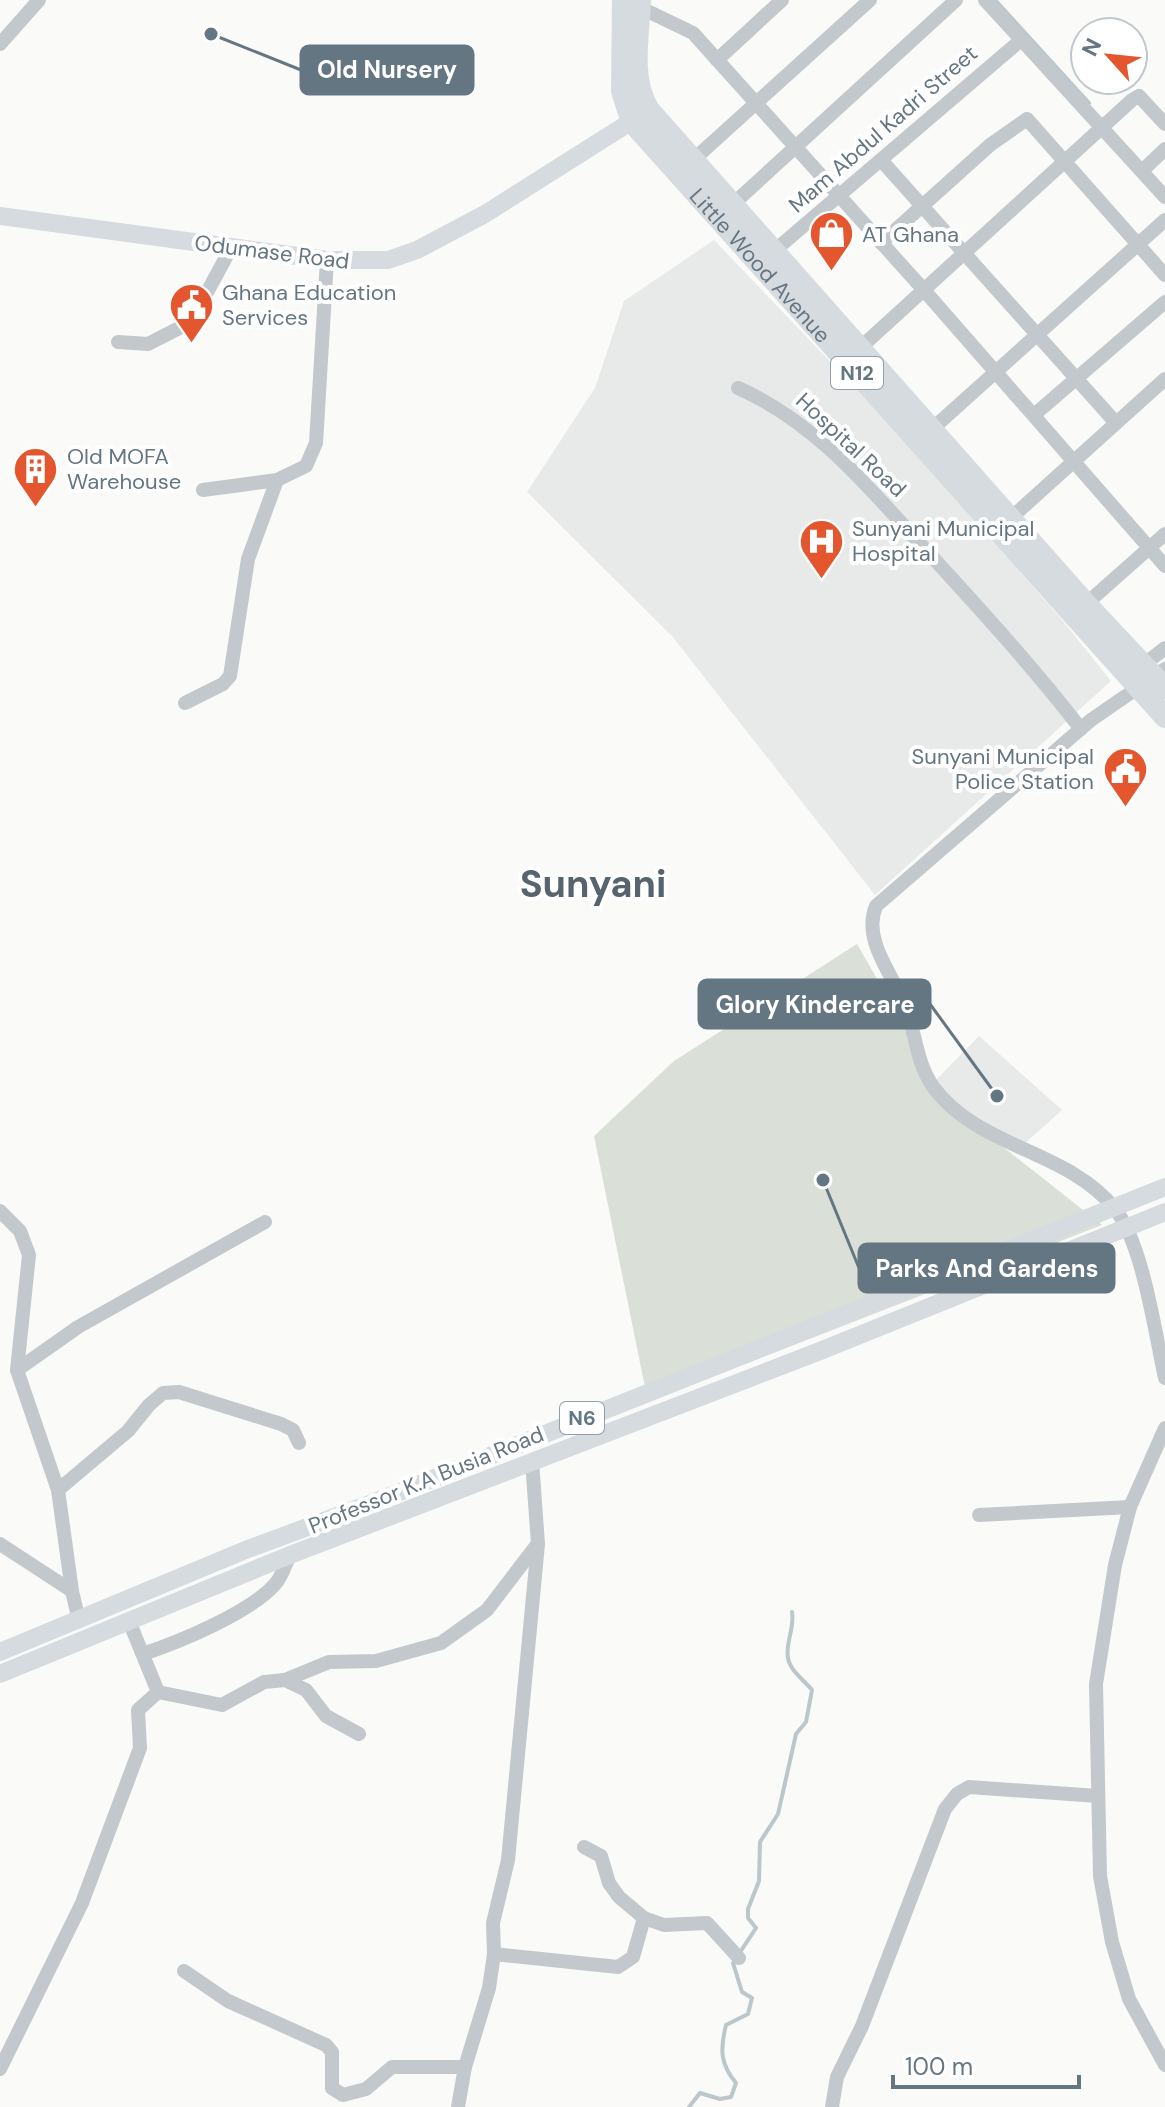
<svg xmlns="http://www.w3.org/2000/svg" width="1165" height="2107" viewBox="0 0 1165 2107" font-family="'DM Sans',sans-serif">
	<rect width="100%" height="100%" fill="#fafaf8"/>
	<g fill="#e8e9e9">
		<polygon points="714,240 888,422 1063,621 1111,681 875,895 672,636 527,492 595,388 624,301"/>
		<polygon points="979,1036 1062,1110 1022,1146 976,1125 934,1082"/>
	</g>
	<polygon fill="#dadfd7" points="857,944 912,1040 931,1090 1102,1225 648,1402 594,1136 674,1061"/>
	<g fill="none" stroke-linecap="round" stroke-linejoin="round">
		<g stroke="#bbc7cb" stroke-width="4">
			<polyline points="995,0 1089,103"/>
			<path d="M 689,2107 L 700,2093 L 720,2099 L 731,2097 L 736,2083 C 720,2064 720,2049 726,2025 L 748,2014 L 752,1998 L 742,1992 L 733,1963 L 756,1928 L 748,1918 L 748,1909 L 759,1881 L 760,1842 L 778,1814 L 796,1734 L 806,1722 L 812,1690 C 804,1680 790,1671 788,1658 C 785,1643 795,1628 792,1612"/>
		</g>
		<g stroke="#c3c8cc" stroke-width="14">
			<polyline points="985,0 1165,197"/>
			<polyline points="639,7 693,33 923,289 1165,566"/>
			<polyline points="0,44 39,0"/>
			<polyline points="717,60 782,0"/>
			<polyline points="881,160 1116,423"/>
			<polyline points="692,161 870,0"/>
			<polyline points="1142,171 1165,149"/>
			<polyline points="732,205 956,0"/>
			<polyline points="881,243 990,145 1027,119 1165,275"/>
			<polyline points="774,251 1021,40"/>
			<polyline points="118,342 148,344 191,322 231,248"/>
			<polyline points="860,348 1132,100 1139,96 1165,124"/>
			<path d="M 738,388 C 816,422 869,488 925,549 C 979,608 1032,666 1081,729"/>
			<polyline points="1034,415 1165,302"/>
			<polyline points="931,430 1165,220"/>
			<polyline points="203,490 277,480 306,466 316,443 327,260"/>
			<polyline points="1012,517 1165,379"/>
			<polyline points="1086,604 1165,534"/>
			<path d="M 1165,669 L 1091,720 L 876,906 C 863,937 888,969 901,996 C 916,1025 914,1061 934,1088 C 980,1149 1068,1150 1115,1209 C 1143,1244 1155,1333 1165,1378"/>
			<polyline points="1137,670 1165,648"/>
			<polyline points="185,703 223,684 230,676 248,559 277,480"/>
			<polyline points="0,1211 20,1231 29,1255 17,1370 58,1490 72,1591"/>
			<polyline points="17,1370 78,1327 265,1222"/>
			<polyline points="1165,1428 1130,1507 1115,1565 1096,1684 1100,1876 1112,1942 1129,1999 1165,2065"/>
			<polyline points="58,1490 128,1431 149,1405 163,1393 179,1392 281,1424 293,1430 299,1443"/>
			<polyline points="979,1515 1130,1507"/>
			<polyline points="0,1544 72,1591 79,1621"/>
			<path d="M 143,1654 C 179,1642 252,1612 276,1583 C 282,1576 286,1563 290,1555"/>
			<polyline points="285,1680 329,1662 376,1661 441,1643 487,1610 536,1546"/>
			<polyline points="158,1692 222,1705 264,1682 285,1680 306,1690 326,1716 359,1734"/>
			<polyline points="644,1918 664,1925 707,1923 739,1958"/>
			<polyline points="494,1954 618,1967 633,1957 644,1918 619,1897 609,1883 601,1856 584,1847"/>
			<polyline points="184,1971 228,2001 326,2045 332,2052 332,2088 343,2095 366,2089 392,2067 465,2067"/>
			<polyline points="0,2069 82,1903 140,1748 138,1710 158,1692 129,1621"/>
			<polyline points="458,2107 465,2067 489,1988 494,1954 493,1923 508,1860 538,1544 532,1461"/>
			<polyline points="832,2107 837,2077 862,2026 945,1809 957,1794 969,1787 1098,1796"/>
		</g>
		<g stroke="#d6dbdf" stroke-width="18">
			<polyline points="0,216 327,260 388,260 417,250 485,214 643,114"/>
			<polyline points="0,1652 248,1549 367,1505 1165,1187"/>
			<polyline points="0,1674 290,1555 820,1351 1165,1212"/>
		</g>
		<g stroke="#d6dbdf" stroke-width="22">
			<path id="s1" d="M 623,0 L 622,91 L 632,122 L 1165,717"/>
			<path d="M 640,0 C 639,35 629,79 649,110 L 1086,604 L 1165,688"/>
		</g>
	</g>
	<defs>
		<symbol id="shop-pin" viewBox="-11 -11 22 30"><path d="M0 17L-7.5 6A9.5 9.5 0 1 1 7.5 6Z" fill="#e4572e" stroke="#fff"/><path d="M-5-2.5h2.3a2.7 3.5 0 0 1 5.4 0H5L5.5 6h-11ZM-1.5-2.5h3a1.5 2.3 0 0 0-3 0Z" fill="#fff"/></symbol>
		<symbol id="civic-pin" viewBox="-11 -11 22 30"><path d="M0 17L-7.5 6A9.5 9.5 0 1 1 7.5 6Z" fill="#e4572e" stroke="#fff"/><path d="M-.6-6.5H3V-4.5H.6V-3L4-1V1h2V6H-6V1h2V-1L-.6-3ZM-1.2 2.5V6h2.4V2.5Z" fill="#fff"/></symbol>
		<symbol id="building-pin" viewBox="-11 -11 22 30"><path d="M0 17L-7.5 6A9.5 9.5 0 1 1 7.5 6Z" fill="#e4572e" stroke="#fff"/><path d="M-4-6H4V6H1V3H-1V6H-4ZM-2.5-4.3h1.7v1.8h-1.7ZM.8-4.3h1.7v1.8H.8ZM-2.5-1h1.7V.8h-1.7ZM.8-1h1.7V.8H.8Z" fill="#fff"/></symbol>
		<symbol id="hospital-pin" viewBox="-11 -11 22 30"><path d="M0 17L-7.5 6A9.5 9.5 0 1 1 7.5 6Z" fill="#e4572e" stroke="#fff"/><path d="M-5-5h3v3.5h4V-5h3V5h-3V1.5h-4V5h-3Z" fill="#fff"/></symbol>
	</defs>
	<g fill-rule="evenodd">
		<use href="#shop-pin" x="806" y="208" width="51" height="69"/>
		<use href="#civic-pin" x="166" y="280" width="51" height="69"/>
		<use href="#building-pin" x="10" y="444" width="51" height="69"/>
		<use href="#hospital-pin" x="796" y="516" width="51" height="69"/>
		<use href="#civic-pin" x="1100" y="744" width="51" height="69"/>
	</g>
	<g text-anchor="middle" dominant-baseline="central" stroke-width="8" stroke-linejoin="round" paint-order="stroke">
		<g fill="#fff" stroke="#939fa8" stroke-width="2">
			<rect x="831" y="357" width="52" height="32" rx="6"/>
			<rect x="560" y="1402" width="44" height="32" rx="6"/>
		</g>
		<g font-size="20" font-weight="bold" fill="#657683">
			<text x="857" y="373">N12</text>
			<text x="582" y="1418">N6</text>
		</g>
		<g font-size="22" fill="#657683" stroke="#fff">
			<text transform="translate(883 129) rotate(-41)">Mam Abdul Kadri Street</text>
			<text transform="translate(272 252) rotate(7)">Odumase Road</text>
			<text stroke="none"><textPath href="#s1" startOffset="316">Little Wood Avenue</textPath></text>
			<text transform="translate(851 445) rotate(43)">Hospital Road</text>
			<text transform="translate(426 1480) rotate(-22)">Professor K.A Busia Road</text>
		</g>
		<g font-size="22" fill="#657683" stroke="#fff" text-anchor="start">
			<text x="862" y="234">AT Ghana</text>
			<text x="222" y="292">Ghana Education<tspan x="222" dy="25">Services</tspan></text>
			<text x="67" y="456">Old MOFA<tspan x="67" dy="25">Warehouse</tspan></text>
			<text x="852" y="528">Sunyani Municipal<tspan x="852" dy="25">Hospital</tspan></text>
			<text x="1094" y="756" text-anchor="end">Sunyani Municipal<tspan x="1094" dy="25">Police Station</tspan></text>
		</g>
		<g font-size="38" font-weight="bold" fill="#57646e" stroke="#fff">
			<text x="593" y="884">Sunyani</text>
		</g>
	</g>
	<path fill="none" stroke="#657683" stroke-width="3" d="M211 34L301 70M997 1096L930 1004M823 1180L859 1268"/>
	<g fill="#657683" stroke="#fff" stroke-width="3">
		<circle cx="211" cy="34" r="8"/>
		<circle cx="997" cy="1096" r="8"/>
		<circle cx="823" cy="1180" r="8"/>
	</g>
	<g fill="#657683" stroke="#657683" stroke-width="3">
		<rect x="301" y="46" width="172" height="48" rx="8"/>
		<rect x="699" y="980" width="231" height="48" rx="8"/>
		<rect x="859" y="1244" width="255" height="48" rx="8"/>
	</g>
	<g font-size="24" text-anchor="middle" font-weight="bold" fill="#fff">
		<text x="387" y="78">Old Nursery</text>
		<text x="815" y="1013">Glory Kindercare</text>
		<text x="987" y="1277">Parks And Gardens</text>
	</g>
	<g transform="translate(1109 56) rotate(297)"><circle r="38" fill="#ffffff" stroke="#c1c8cd" stroke-width="2"/>
	<path d="M0-6L14 30L0 20L-14 30Z" fill="#e4572e"/>
	<text y="-12" font-size="22" font-weight="bold" text-anchor="middle" fill="#657683">N</text>
	</g>
	<path d="M893 2075v12h186v-12" fill="none" stroke="#657683" stroke-width="4"/>
	<text x="905" y="2075" font-size="24" fill="#657683" stroke="#ffffff" stroke-width="6" paint-order="stroke">100 m</text>
</svg>
